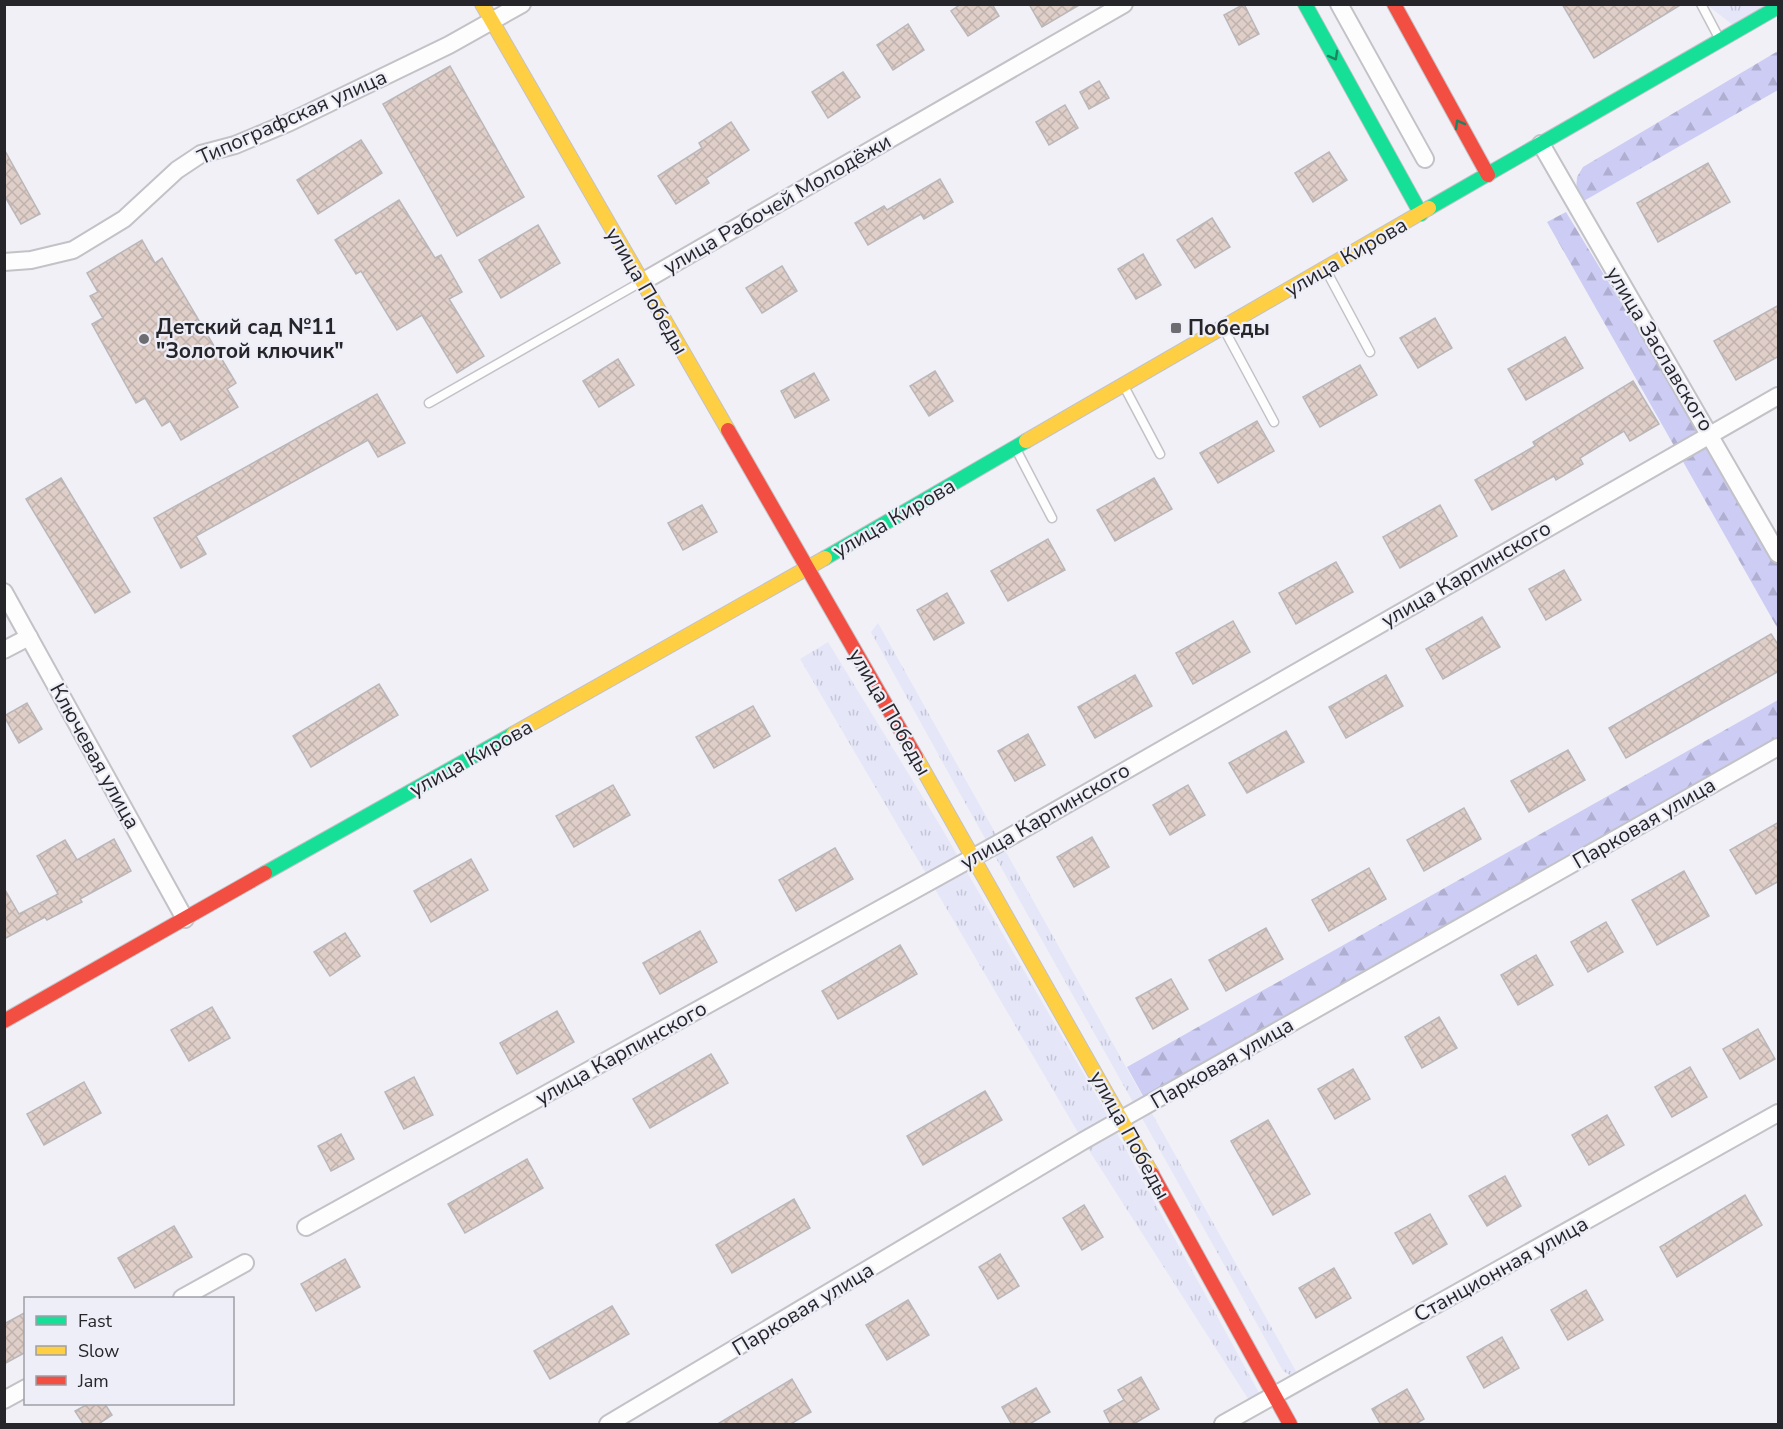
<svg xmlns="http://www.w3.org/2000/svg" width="1783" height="1429" viewBox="0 0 1783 1429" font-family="'Nunito Sans',sans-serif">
	<defs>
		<pattern id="grass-tufts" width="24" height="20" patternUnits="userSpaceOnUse" patternTransform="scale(1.5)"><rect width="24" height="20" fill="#e5e6f8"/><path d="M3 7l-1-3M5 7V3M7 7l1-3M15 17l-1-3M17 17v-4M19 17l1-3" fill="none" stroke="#c4c5d5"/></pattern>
		<pattern id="forest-firs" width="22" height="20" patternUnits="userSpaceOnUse" patternTransform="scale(1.5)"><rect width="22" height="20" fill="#cdccf4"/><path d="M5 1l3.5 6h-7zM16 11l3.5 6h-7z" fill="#b0afd1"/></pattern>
		<pattern id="building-cross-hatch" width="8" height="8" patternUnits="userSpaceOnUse" patternTransform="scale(1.5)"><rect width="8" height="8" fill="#e0cfc9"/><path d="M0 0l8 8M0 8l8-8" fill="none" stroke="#c0b2ad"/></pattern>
	</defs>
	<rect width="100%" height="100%" fill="#f0f0f6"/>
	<g fill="url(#grass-tufts)">
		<polygon points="1707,5 1767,5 1733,25"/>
		<path d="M 878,623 L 1302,1382 L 1283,1371 C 1147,1124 1006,880 871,632 Z"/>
		<polygon points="828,642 941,827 1100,1102 1264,1402 1254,1408 1083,1141 800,659"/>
	</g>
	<g fill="url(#forest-firs)">
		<polygon points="1778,51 1778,90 1575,206 1577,177 1583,167"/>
		<polygon points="1566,212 1778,562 1778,629 1547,222"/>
		<polygon points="1778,700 1778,747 1148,1105 1127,1067"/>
	</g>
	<g fill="url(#building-cross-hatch)" stroke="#b9b7b9" stroke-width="1.5">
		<polygon points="961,4 992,4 999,16 968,36 951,11"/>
		<polygon points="1029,4 1081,4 1042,27"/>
		<polygon points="1244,4 1259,34 1239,45 1224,15"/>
		<polygon points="1562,4 1682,4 1594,58"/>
		<polygon points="908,24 924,50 893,70 877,45"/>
		<polygon points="450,66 524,197 457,236 383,104"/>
		<polygon points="843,72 860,97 828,118 812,92"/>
		<polygon points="1099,81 1109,98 1089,109 1080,92"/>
		<polygon points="1065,105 1078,128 1049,145 1036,122"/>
		<polygon points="731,122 749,150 706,178 709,183 676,204 658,176 702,148 699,143"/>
		<polygon points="361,140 382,173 318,214 297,180"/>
		<polygon points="4,149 40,214 21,224 4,195"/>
		<polygon points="1329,152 1347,180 1313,202 1295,173"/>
		<polygon points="1708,163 1730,202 1658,242 1637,203"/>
		<polygon points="940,179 953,202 924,219 921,214 868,245 855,223 884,206 887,210"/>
		<polygon points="399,200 435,258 441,255 462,292 449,299 484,356 457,373 422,315 397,330 361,271 356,274 335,240"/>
		<polygon points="1212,218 1230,247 1195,268 1177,240"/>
		<polygon points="538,225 560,263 501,298 479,260"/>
		<polygon points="142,240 155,263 162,258 236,383 227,389 238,407 181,440 170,421 162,426 145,398 136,403 92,324 103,318 90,296 98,292 87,273"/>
		<polygon points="1143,254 1161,285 1136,299 1118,269"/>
		<polygon points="782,266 797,291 762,313 746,288"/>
		<polygon points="1779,305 1779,356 1736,380 1714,341"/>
		<polygon points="1435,318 1452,348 1418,368 1400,338"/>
		<polygon points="1565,337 1583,368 1526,400 1508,369"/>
		<polygon points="618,359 634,385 599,407 583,381"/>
		<polygon points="1360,365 1377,395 1320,427 1303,397"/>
		<polygon points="935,371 953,401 929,416 910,386"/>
		<polygon points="814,373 829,400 795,418 781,391"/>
		<polygon points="1633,381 1659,424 1630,441 1624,431 1580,458 1583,464 1556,480 1554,476 1492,510 1475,480 1535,446 1533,442"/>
		<polygon points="377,394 405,443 378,457 368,440 196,536 206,554 181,568 154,518"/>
		<polygon points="1257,421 1274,451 1218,483 1200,453"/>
		<polygon points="61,478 130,592 95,613 26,499"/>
		<polygon points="1154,478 1172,509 1115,541 1097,510"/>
		<polygon points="702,505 717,532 683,550 668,523"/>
		<polygon points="1440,505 1457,536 1400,568 1383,537"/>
		<polygon points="1048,539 1065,570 1008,601 991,571"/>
		<polygon points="1336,562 1353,592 1296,624 1279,593"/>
		<polygon points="1564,570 1581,600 1546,620 1529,589"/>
		<polygon points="947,593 964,623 934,640 917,610"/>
		<polygon points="1482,617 1500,647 1443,679 1426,649"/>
		<polygon points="1233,621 1250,652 1193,684 1176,653"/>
		<polygon points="1771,634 1779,646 1779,671 1626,758 1609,728"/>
		<polygon points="1135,675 1152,706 1095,738 1078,707"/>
		<polygon points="1386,675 1403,706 1346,738 1329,707"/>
		<polygon points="379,684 398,715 311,767 293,736"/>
		<polygon points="27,703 42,729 19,743 4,716"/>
		<polygon points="753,706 770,736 714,768 696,737"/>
		<polygon points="1286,731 1304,762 1247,793 1229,763"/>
		<polygon points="1028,734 1045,765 1015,781 998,751"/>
		<polygon points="1568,750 1585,780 1529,812 1511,781"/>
		<polygon points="613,785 630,815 574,847 556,816"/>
		<polygon points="1188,785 1205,815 1170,835 1153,805"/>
		<polygon points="1464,808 1481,839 1424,871 1407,840"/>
		<polygon points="1779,822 1779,881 1756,894 1730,850"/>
		<polygon points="1092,837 1109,867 1074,887 1057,857"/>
		<polygon points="114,839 131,871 80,899 82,902 47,920 45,917 4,939 4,888 19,914 58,894 37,856 65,840 77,860"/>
		<polygon points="835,848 853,879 796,911 779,880"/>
		<polygon points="471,859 488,890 431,922 414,891"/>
		<polygon points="1369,868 1386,899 1329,931 1312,900"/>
		<polygon points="1684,871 1709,916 1657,945 1632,900"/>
		<polygon points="1606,922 1623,952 1588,972 1571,942"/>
		<polygon points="1266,928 1283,959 1226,991 1209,960"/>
		<polygon points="700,931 717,962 660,994 643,963"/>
		<polygon points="345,933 360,956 330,976 314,952"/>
		<polygon points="900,945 917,974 838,1019 822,991"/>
		<polygon points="1536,955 1553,985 1518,1005 1501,975"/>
		<polygon points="1171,979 1188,1009 1153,1029 1136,998"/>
		<polygon points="212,1007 230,1038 189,1061 171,1030"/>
		<polygon points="557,1011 574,1042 517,1074 500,1043"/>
		<polygon points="1439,1017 1457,1048 1422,1068 1405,1037"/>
		<polygon points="1758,1029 1775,1059 1740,1079 1723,1049"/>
		<polygon points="711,1054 728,1083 650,1128 633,1099"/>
		<polygon points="1690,1067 1707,1097 1672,1117 1655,1087"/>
		<polygon points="1353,1069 1370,1099 1335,1119 1318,1089"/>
		<polygon points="414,1077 433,1115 404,1129 385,1092"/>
		<polygon points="84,1082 101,1113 44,1145 27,1114"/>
		<polygon points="985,1091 1002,1120 923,1165 907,1136"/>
		<polygon points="1607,1115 1624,1145 1589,1165 1572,1135"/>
		<polygon points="1268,1120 1310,1194 1273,1215 1231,1141"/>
		<polygon points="341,1134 354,1159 331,1171 318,1146"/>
		<polygon points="527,1159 543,1188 465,1233 448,1204"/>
		<polygon points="1505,1176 1521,1206 1487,1226 1469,1196"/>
		<polygon points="1745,1195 1762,1225 1677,1277 1660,1247"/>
		<polygon points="794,1199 810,1228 732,1273 716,1245"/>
		<polygon points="1084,1205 1103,1237 1082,1250 1063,1218"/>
		<polygon points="1430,1214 1447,1244 1413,1264 1395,1233"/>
		<polygon points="174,1226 192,1257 135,1288 118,1258"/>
		<polygon points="1000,1254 1019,1286 998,1299 979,1267"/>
		<polygon points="345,1259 360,1287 316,1311 301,1284"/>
		<polygon points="1334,1268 1351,1298 1316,1318 1299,1288"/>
		<polygon points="1586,1290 1603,1320 1568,1340 1551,1310"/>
		<polygon points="908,1300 929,1335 887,1360 866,1325"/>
		<polygon points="612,1306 629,1334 550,1379 534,1351"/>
		<polygon points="26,1312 26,1352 4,1364 4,1324"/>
		<polygon points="1502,1337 1519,1368 1484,1388 1467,1357"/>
		<polygon points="1141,1377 1159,1409 1132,1425 1111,1425 1104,1411 1124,1400 1118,1390"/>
		<polygon points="792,1379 811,1412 789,1425 716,1425"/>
		<polygon points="1036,1388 1050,1412 1028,1425 1012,1425 1002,1407"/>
		<polygon points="1407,1389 1424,1419 1414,1425 1381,1425 1372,1409"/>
		<polygon points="88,1404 105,1404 112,1415 97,1425 84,1425 75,1411"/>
	</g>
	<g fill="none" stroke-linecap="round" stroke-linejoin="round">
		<defs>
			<g id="lane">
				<polyline points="1701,4 1719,38"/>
				<polyline points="1327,272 1370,352"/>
				<polyline points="1225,331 1274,422"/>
				<polyline points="1125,388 1160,454"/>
				<polyline points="429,403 641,282"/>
				<polyline points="1017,451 1052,518"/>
			</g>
			<g id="street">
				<polyline points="1339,4 1425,159"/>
				<polyline points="1541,144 1778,554"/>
				<polyline points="4,262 31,260 73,250 124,219 177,170 201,154 235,145 290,122 449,45 522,4"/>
				<polyline points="642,282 1124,4"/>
				<polyline points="4,592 185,919"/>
				<polyline points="4,650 29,637"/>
				<polyline points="306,1227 1001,842 1778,396"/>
				<polyline points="182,1298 245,1263"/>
				<polyline points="4,1400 26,1388"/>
				<polyline points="608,1424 1083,1141 1778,747"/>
				<polyline points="1223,1424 1778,1113"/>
			</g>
			<g id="fast">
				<polyline points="1305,4 1421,214"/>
				<polyline points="1429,208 1778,7"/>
				<polyline points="825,558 1026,441"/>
				<polyline points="265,873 513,734"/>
			</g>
			<g id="slow">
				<polyline points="482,4 728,430"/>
				<polyline points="1026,441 1429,208"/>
				<polyline points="513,734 825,558"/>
				<polyline points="916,757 1152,1174"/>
			</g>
			<g id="jam">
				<polyline points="1394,4 1488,175"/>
				<polyline points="728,430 916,757"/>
				<polyline points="4,1021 265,873"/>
				<polyline points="1152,1174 1290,1424"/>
			</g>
		</defs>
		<use href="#lane" stroke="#c2c2c7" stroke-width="11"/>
		<use href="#street" stroke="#c2c2c7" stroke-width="20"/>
		<use href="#fast" stroke="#c2c2c7" stroke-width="16"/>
		<use href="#slow" stroke="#c2c2c7" stroke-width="16"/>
		<use href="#jam" stroke="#c2c2c7" stroke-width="16"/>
		<use href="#lane" stroke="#fdfdfe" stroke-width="8"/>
		<use href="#street" stroke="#fdfdfe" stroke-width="16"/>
		<use href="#fast" stroke="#16e098" stroke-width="14"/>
		<use href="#slow" stroke="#ffcf43" stroke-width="14"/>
		<use href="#jam" stroke="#f24e42" stroke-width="14"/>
	</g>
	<defs><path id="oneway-chevron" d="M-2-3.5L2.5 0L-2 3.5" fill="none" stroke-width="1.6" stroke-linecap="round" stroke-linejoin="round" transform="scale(1.5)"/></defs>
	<g stroke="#1e8361">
		<use href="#oneway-chevron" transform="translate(1334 56) rotate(61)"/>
		<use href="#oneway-chevron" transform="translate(1459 124) rotate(-119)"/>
	</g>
	<g fill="#6d6d71" stroke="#eeeef8" stroke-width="2">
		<rect x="1170" y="322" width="12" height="12" rx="3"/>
		<circle cx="144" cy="339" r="6"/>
	</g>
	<g text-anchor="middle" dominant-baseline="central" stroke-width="4.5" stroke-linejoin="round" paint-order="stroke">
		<g font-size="21" fill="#26262a" stroke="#eeeef8">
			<text transform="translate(292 117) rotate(-24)">Типографская улица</text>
			<text transform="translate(777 204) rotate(-30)">улица Рабочей Молодёжи</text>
			<text transform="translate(1346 257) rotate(-30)">улица Кирова</text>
			<text transform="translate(647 291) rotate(60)">улица Победы</text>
			<text transform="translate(1660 349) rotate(59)">улица Заславского</text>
			<text transform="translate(894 518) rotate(-30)">улица Кирова</text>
			<text transform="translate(1466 574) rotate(-30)">улица Карпинского</text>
			<text transform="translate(890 712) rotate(60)">улица Победы</text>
			<text transform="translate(95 756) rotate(61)">Ключевая улица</text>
			<text transform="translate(471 758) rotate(-29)">улица Кирова</text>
			<text transform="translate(1045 816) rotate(-30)">улица Карпинского</text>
			<text transform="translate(1644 823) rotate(-30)">Парковая улица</text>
			<text transform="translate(621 1053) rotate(-29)">улица Карпинского</text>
			<text transform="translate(1222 1063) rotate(-30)">Парковая улица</text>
			<text transform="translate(1130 1135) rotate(61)">улица Победы</text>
			<text transform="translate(1501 1269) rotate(-29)">Станционная улица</text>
			<text transform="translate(803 1309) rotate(-31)">Парковая улица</text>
		</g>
		<g font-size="21" font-weight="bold" fill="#26262a" stroke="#eeeef8" text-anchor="start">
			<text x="156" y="327">Детский сад №11<tspan x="156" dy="24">"Золотой ключик"</tspan></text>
			<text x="1188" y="328">Победы</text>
		</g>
	</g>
	<rect width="1783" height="1429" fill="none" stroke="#26262a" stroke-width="12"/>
	<rect x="24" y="1297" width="210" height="108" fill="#eeeef8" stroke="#9e9ea6" stroke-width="1.5"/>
	<rect x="36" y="1316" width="30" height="9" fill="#16e098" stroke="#9e9ea6" stroke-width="1.5"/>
	<text x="78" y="1327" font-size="18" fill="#26262a">Fast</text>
	<rect x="36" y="1346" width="30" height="9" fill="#ffcf43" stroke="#9e9ea6" stroke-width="1.5"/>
	<text x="78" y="1357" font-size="18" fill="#26262a">Slow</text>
	<rect x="36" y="1376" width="30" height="9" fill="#f24e42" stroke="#9e9ea6" stroke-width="1.5"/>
	<text x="78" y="1387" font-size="18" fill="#26262a">Jam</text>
</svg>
